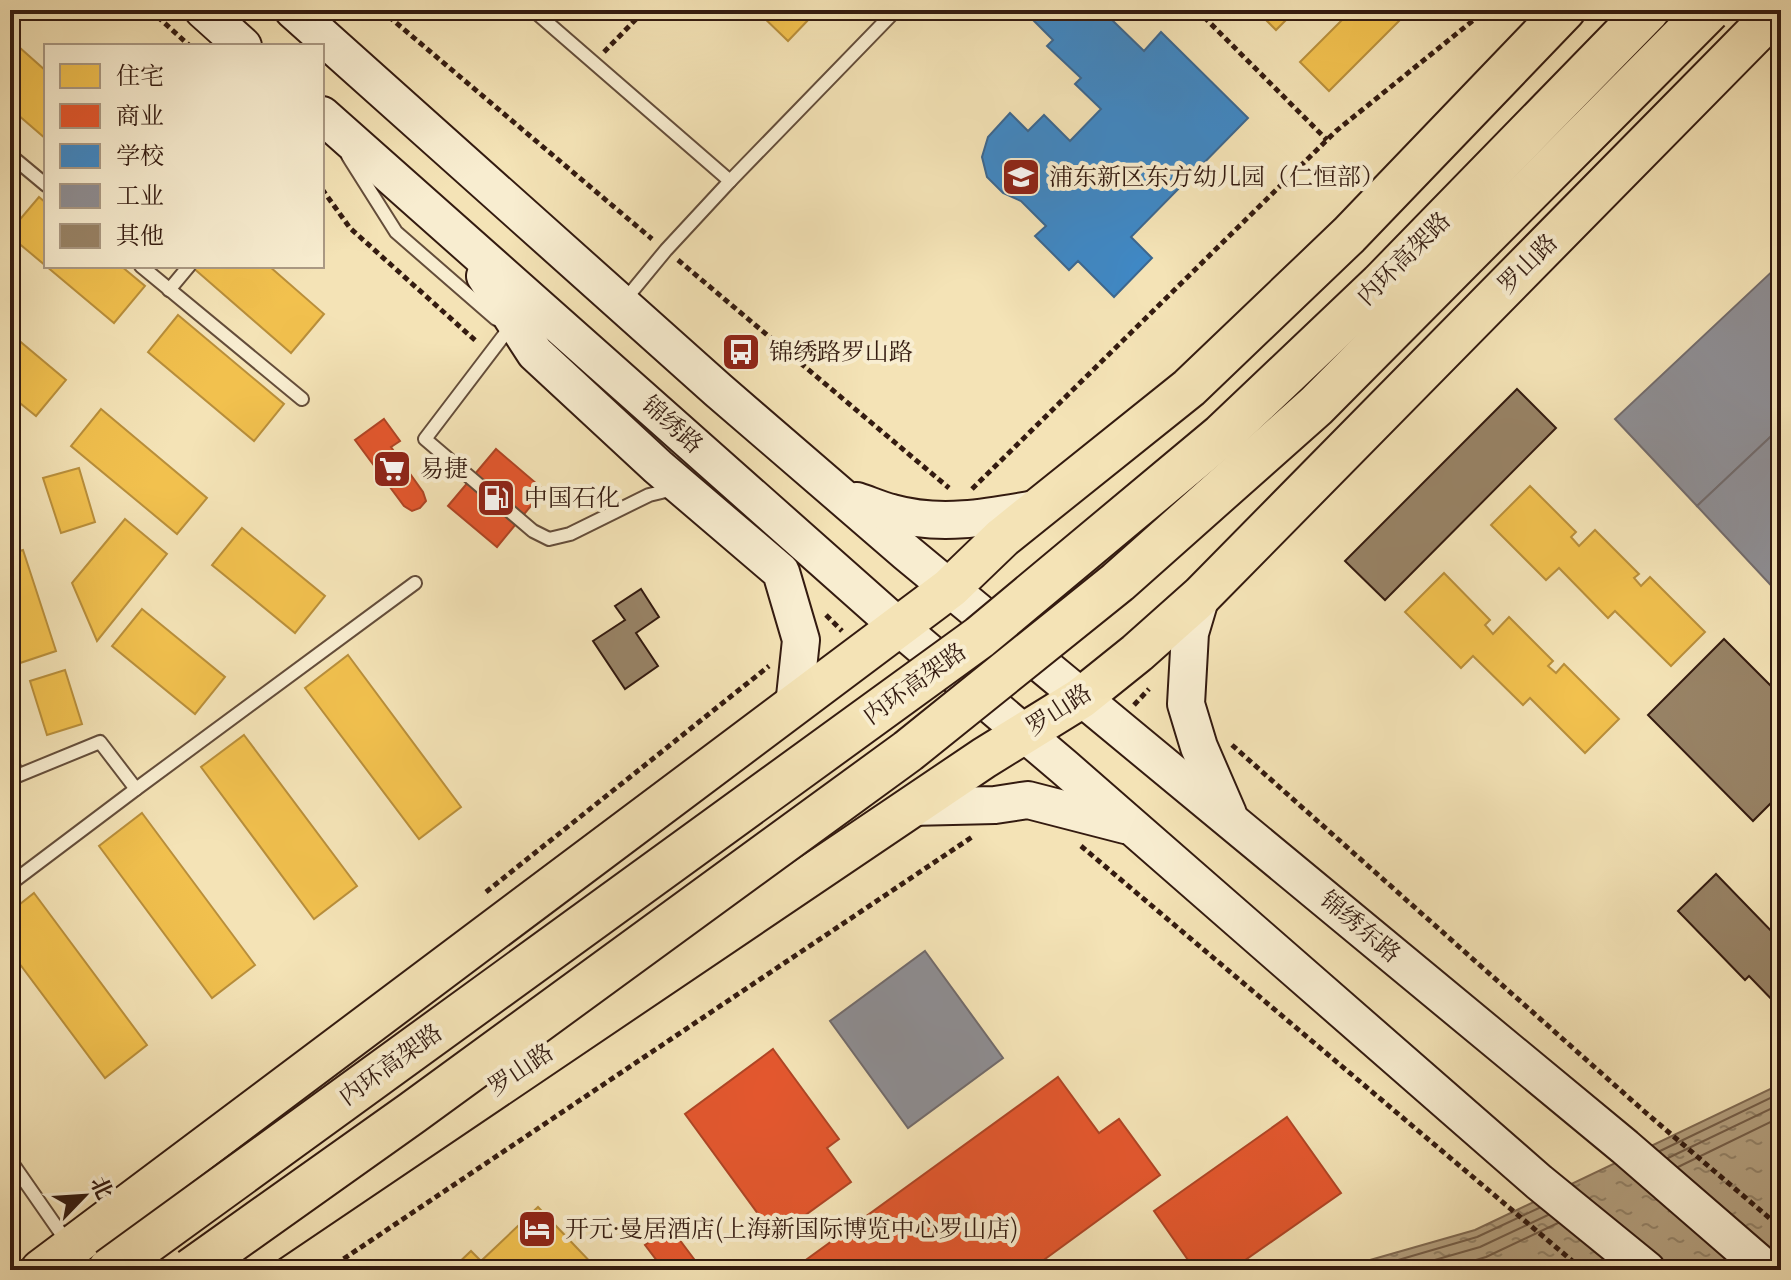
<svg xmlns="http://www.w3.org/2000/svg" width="1791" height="1280" viewBox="0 0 1791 1280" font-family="Cardo,'Noto Serif SC',serif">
	<defs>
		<pattern id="water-ripples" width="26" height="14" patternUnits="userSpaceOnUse" patternTransform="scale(2)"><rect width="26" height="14" fill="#b39f7e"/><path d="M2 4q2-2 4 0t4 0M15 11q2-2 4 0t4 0" fill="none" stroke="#928166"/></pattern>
	</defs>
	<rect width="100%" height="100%" fill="#f4e3b6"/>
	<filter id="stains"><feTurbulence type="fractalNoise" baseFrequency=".0025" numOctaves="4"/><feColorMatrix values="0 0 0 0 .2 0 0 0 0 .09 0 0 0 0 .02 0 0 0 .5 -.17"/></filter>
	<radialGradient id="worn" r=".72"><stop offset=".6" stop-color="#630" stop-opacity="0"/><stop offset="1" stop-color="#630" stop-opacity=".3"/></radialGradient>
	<polygon fill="url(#water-ripples)" stroke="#806a52" stroke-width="2" points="1781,1084 1781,1270 1335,1270 1475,1230"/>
	<g fill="#f2c14e" stroke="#b98f3b" stroke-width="2">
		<polygon points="756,10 803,10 811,17 788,41"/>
		<polygon points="1264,10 1296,10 1276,30 1260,14"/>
		<polygon points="1352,10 1410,10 1329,91 1300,62"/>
		<polygon points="10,39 46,71 46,139 10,108"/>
		<polygon points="39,197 46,203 46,266 10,236 10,231"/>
		<polygon points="46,266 121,266 145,286 114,323"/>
		<polygon points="191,266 269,266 324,314 291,353"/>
		<polygon points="178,315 284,404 254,441 148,352"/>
		<polygon points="10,333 66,380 36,416 10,395"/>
		<polygon points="101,409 207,498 177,534 71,446"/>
		<polygon points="79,468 95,522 61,533 43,478"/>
		<polygon points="1530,486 1576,532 1571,537 1579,546 1595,530 1639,574 1634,578 1641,586 1650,577 1705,632 1671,666 1615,611 1608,618 1559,568 1546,580 1491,525"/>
		<polygon points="125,519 167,554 97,641 72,583"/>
		<polygon points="242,528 325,596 295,633 212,565"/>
		<polygon points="23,550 56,651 11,666 10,554"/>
		<polygon points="1444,573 1490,620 1485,625 1493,634 1509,617 1553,661 1548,666 1556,673 1564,664 1619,719 1585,753 1530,698 1523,705 1473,656 1461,668 1405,612"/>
		<polygon points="142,609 225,677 195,714 112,646"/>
		<polygon points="348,655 461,807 419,839 305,688"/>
		<polygon points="65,670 82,724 47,735 30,681"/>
		<polygon points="244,735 357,886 314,919 201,767"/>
		<polygon points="142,813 255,965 212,998 99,846"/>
		<polygon points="34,893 147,1045 105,1078 10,951 10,912"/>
		<polygon points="538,1207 598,1270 451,1270 471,1251 481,1261"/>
	</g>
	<g fill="#e4572e" stroke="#af4525" stroke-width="2">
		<polygon points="384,419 400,441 391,447 423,492 426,501 420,508 412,511 404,506 355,440"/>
		<polygon points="496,449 544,490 497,547 448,506"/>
		<polygon points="773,1049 839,1139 827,1148 851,1182 775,1237 685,1114"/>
		<polygon points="1058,1077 1099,1133 1119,1119 1160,1175 1030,1270 792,1270"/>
		<polygon points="1287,1117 1341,1193 1231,1270 1195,1270 1154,1211"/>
		<polygon points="670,1227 697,1263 688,1270 664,1270 645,1245"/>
	</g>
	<polygon fill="#3f88c5" stroke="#3c678f" stroke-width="2" points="1045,10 1114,10 1118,14 1112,20 1144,51 1161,32 1248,118 1131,237 1152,258 1114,297 1078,261 1069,270 1035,236 1046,226 1021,201 1003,193 987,177 982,157 988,137 1010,113 1028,131 1044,115 1070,141 1101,109 1075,84 1081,78 1047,46 1053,40 1034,21"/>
	<g fill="#8d8d92" stroke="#726b6b" stroke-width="2">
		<polygon points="1780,264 1781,427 1697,506 1615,419"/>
		<polygon points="1781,427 1781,596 1697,506"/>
		<polygon points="925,951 1003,1058 908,1128 830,1021"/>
	</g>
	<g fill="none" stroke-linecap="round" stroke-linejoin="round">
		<g stroke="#745d47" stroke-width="2">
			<polyline points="1660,1151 1781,1093"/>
			<polyline points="1668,1158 1781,1104"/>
			<polyline points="1678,1167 1781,1117"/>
			<polyline points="1364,1270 1477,1237 1539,1208"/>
			<polyline points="1400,1270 1480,1247 1548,1215"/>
			<polyline points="1443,1270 1486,1257 1558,1223"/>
		</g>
	</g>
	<g fill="#988366" stroke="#341b10" stroke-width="2">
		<polygon points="1517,389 1556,428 1385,600 1345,561"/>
		<polygon points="641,589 659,617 636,633 658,666 625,689 593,641 625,620 615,606"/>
		<polygon points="1724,639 1781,696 1781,793 1753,821 1648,715"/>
		<polygon points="1716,874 1781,941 1781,1009 1749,976 1745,980 1678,911"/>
	</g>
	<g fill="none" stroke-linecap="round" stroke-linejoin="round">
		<defs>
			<g id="service">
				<polyline points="533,10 730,181 896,10"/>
				<polyline points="10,155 46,185"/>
				<polyline points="348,156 396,232 496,319"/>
				<polyline points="141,266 302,399"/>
				<polyline points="169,290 189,266"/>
				<polyline points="624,301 666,250 730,181"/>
				<polyline points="508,330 425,439 533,531 549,539 570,534 649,495 674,489"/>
				<polyline points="10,756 17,776 100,742 136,789"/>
				<polyline points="10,884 136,789 415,583"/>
				<polyline points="10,1160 67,1242"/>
			</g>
			<g id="secondary">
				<polyline points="203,10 243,46"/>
				<polyline points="293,10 718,390 907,553 1625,1147 1767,1270"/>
				<polyline points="322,115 899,627 1064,767 1539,1182 1647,1270"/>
				<polyline points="485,276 535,353 658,467 781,572 801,640 794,706"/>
				<path d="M 857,501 C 869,505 880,510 892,513 C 941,527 991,517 1040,508"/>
				<polyline points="1201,596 1190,633 1186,704 1199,747 1228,814"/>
				<polyline points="910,807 995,805 1028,800 1125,825"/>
			</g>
			<g id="primary">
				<polyline points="41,1270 950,588 1003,537 1189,388 1349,235 1565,10"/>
				<polyline points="226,1270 984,758 1081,698 1137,653 1201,596 1778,10"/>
			</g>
		</defs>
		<use href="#service" stroke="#644d3a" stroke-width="16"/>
		<use href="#secondary" stroke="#341b10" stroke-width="40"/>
		<use href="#primary" stroke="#341b10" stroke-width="44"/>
		<g stroke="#341b10" stroke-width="5" stroke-dasharray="6 4" stroke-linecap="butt">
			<polyline points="150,10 190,46"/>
			<polyline points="381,10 652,239"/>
			<polyline points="1197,10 1327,140"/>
			<polyline points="604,52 645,10"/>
			<polyline points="322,189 350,228 477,342"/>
			<polyline points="678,260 949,488"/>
			<polyline points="972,489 1336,131 1486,10"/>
			<polyline points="826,615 842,631"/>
			<polyline points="1134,705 1149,689"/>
			<polyline points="1232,745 1645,1112 1781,1228"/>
			<polyline points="1081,846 1583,1270"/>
			<polyline points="486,892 769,666"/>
			<polyline points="327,1270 972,837"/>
		</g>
		<use href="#service" stroke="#f8edd0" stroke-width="12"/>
		<use href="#secondary" stroke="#f8edd0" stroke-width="36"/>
		<use href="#primary" stroke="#f4e3b6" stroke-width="40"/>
		<defs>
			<g id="trunk-bridge">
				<polyline points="109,1270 980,637 1222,435 1381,284 1648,10"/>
				<polyline points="191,1270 412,1113 908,751 1118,582 1316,406 1709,10"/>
			</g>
		</defs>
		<use href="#trunk-bridge" stroke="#341b10" stroke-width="46" stroke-linecap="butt"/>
		<use href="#trunk-bridge" stroke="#f4e3b6" stroke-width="42"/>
	</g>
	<defs>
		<symbol id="school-square" viewBox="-11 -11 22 22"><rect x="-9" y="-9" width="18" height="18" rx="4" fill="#8f2418" stroke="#f8edd0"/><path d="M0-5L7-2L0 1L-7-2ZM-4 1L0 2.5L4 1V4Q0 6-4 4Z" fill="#fff"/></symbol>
		<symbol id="bus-square" viewBox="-11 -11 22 22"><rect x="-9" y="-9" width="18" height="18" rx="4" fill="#8f2418" stroke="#f8edd0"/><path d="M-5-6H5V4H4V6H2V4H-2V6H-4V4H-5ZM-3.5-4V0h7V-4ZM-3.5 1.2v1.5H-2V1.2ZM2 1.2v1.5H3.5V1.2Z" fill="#fff"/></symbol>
		<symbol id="supermarket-square" viewBox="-11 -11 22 22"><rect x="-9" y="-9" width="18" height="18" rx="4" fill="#8f2418" stroke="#f8edd0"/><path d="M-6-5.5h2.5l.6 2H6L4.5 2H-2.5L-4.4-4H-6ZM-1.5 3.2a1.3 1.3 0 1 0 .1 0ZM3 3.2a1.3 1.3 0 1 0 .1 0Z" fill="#fff"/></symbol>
		<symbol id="fuel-square" viewBox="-11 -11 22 22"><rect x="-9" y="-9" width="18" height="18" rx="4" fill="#8f2418" stroke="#f8edd0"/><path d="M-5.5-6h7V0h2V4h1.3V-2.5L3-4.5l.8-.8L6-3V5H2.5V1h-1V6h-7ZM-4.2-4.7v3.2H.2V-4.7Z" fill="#fff"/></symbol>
		<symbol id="hotel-square" viewBox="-11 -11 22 22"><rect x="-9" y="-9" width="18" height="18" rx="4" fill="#8f2418" stroke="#f8edd0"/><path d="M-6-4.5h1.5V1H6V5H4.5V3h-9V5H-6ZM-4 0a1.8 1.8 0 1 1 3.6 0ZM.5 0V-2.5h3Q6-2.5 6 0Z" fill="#fff"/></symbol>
	</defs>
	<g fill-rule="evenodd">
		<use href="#school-square" x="999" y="155" width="44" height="44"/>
		<use href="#bus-square" x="719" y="330" width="44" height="44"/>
		<use href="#supermarket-square" x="370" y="447" width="44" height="44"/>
		<use href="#fuel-square" x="474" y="476" width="44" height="44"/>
		<use href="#hotel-square" x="515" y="1207" width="44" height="44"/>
	</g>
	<g text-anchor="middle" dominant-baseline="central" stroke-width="8" stroke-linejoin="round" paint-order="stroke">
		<g font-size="24" fill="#341b10" stroke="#f8edd0" text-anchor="start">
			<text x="1049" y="177">浦东新区东方幼儿园（仁恒部）</text>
			<text x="769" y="352">锦绣路罗山路</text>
			<text x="420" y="469">易捷</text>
			<text x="524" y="498">中国石化</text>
			<text x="565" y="1229">开元·曼居酒店(上海新国际博览中心罗山店)</text>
		</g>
		<g font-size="24" fill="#341b10" stroke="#f8edd0">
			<text transform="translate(1404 259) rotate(-45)">内环高架路</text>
			<text transform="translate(1528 264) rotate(-45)">罗山路</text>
			<text transform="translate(672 425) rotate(42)">锦绣路</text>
			<text transform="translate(915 684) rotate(-36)">内环高架路</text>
			<text transform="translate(1059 710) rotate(-33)">罗山路</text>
			<text transform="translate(1360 927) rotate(40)">锦绣东路</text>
			<text transform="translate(391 1065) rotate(-36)">内环高架路</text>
			<text transform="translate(521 1070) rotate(-34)">罗山路</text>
		</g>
	</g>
	<rect width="1791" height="1280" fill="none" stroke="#f4e3b6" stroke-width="40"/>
	<rect x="12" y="12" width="1767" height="1256" fill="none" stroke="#341b10" stroke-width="4"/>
	<rect x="20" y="20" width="1751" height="1240" fill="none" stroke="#341b10" stroke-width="2"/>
	<rect x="44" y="44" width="280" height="224" fill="#f8edd0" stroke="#aa9983" stroke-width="2"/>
	<rect x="60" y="64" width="40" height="24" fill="#f2c14e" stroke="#aa9983" stroke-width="2"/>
	<text x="116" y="84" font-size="24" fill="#341b10">住宅</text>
	<rect x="60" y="104" width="40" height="24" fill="#e4572e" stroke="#aa9983" stroke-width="2"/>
	<text x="116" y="124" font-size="24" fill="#341b10">商业</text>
	<rect x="60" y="144" width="40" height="24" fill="#3f88c5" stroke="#aa9983" stroke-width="2"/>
	<text x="116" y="164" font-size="24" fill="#341b10">学校</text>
	<rect x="60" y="184" width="40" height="24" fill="#8d8d92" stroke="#aa9983" stroke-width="2"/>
	<text x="116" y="204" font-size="24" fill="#341b10">工业</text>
	<rect x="60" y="224" width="40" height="24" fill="#988366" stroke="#aa9983" stroke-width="2"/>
	<text x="116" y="244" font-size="24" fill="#341b10">其他</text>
	<g transform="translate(84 1196) rotate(65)" stroke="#f8edd0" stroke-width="6" paint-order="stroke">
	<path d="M0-6L14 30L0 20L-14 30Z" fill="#341b10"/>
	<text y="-12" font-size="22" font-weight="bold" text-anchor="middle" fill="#341b10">北</text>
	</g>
	<rect width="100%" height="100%" filter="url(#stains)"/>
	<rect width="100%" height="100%" fill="url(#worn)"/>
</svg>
